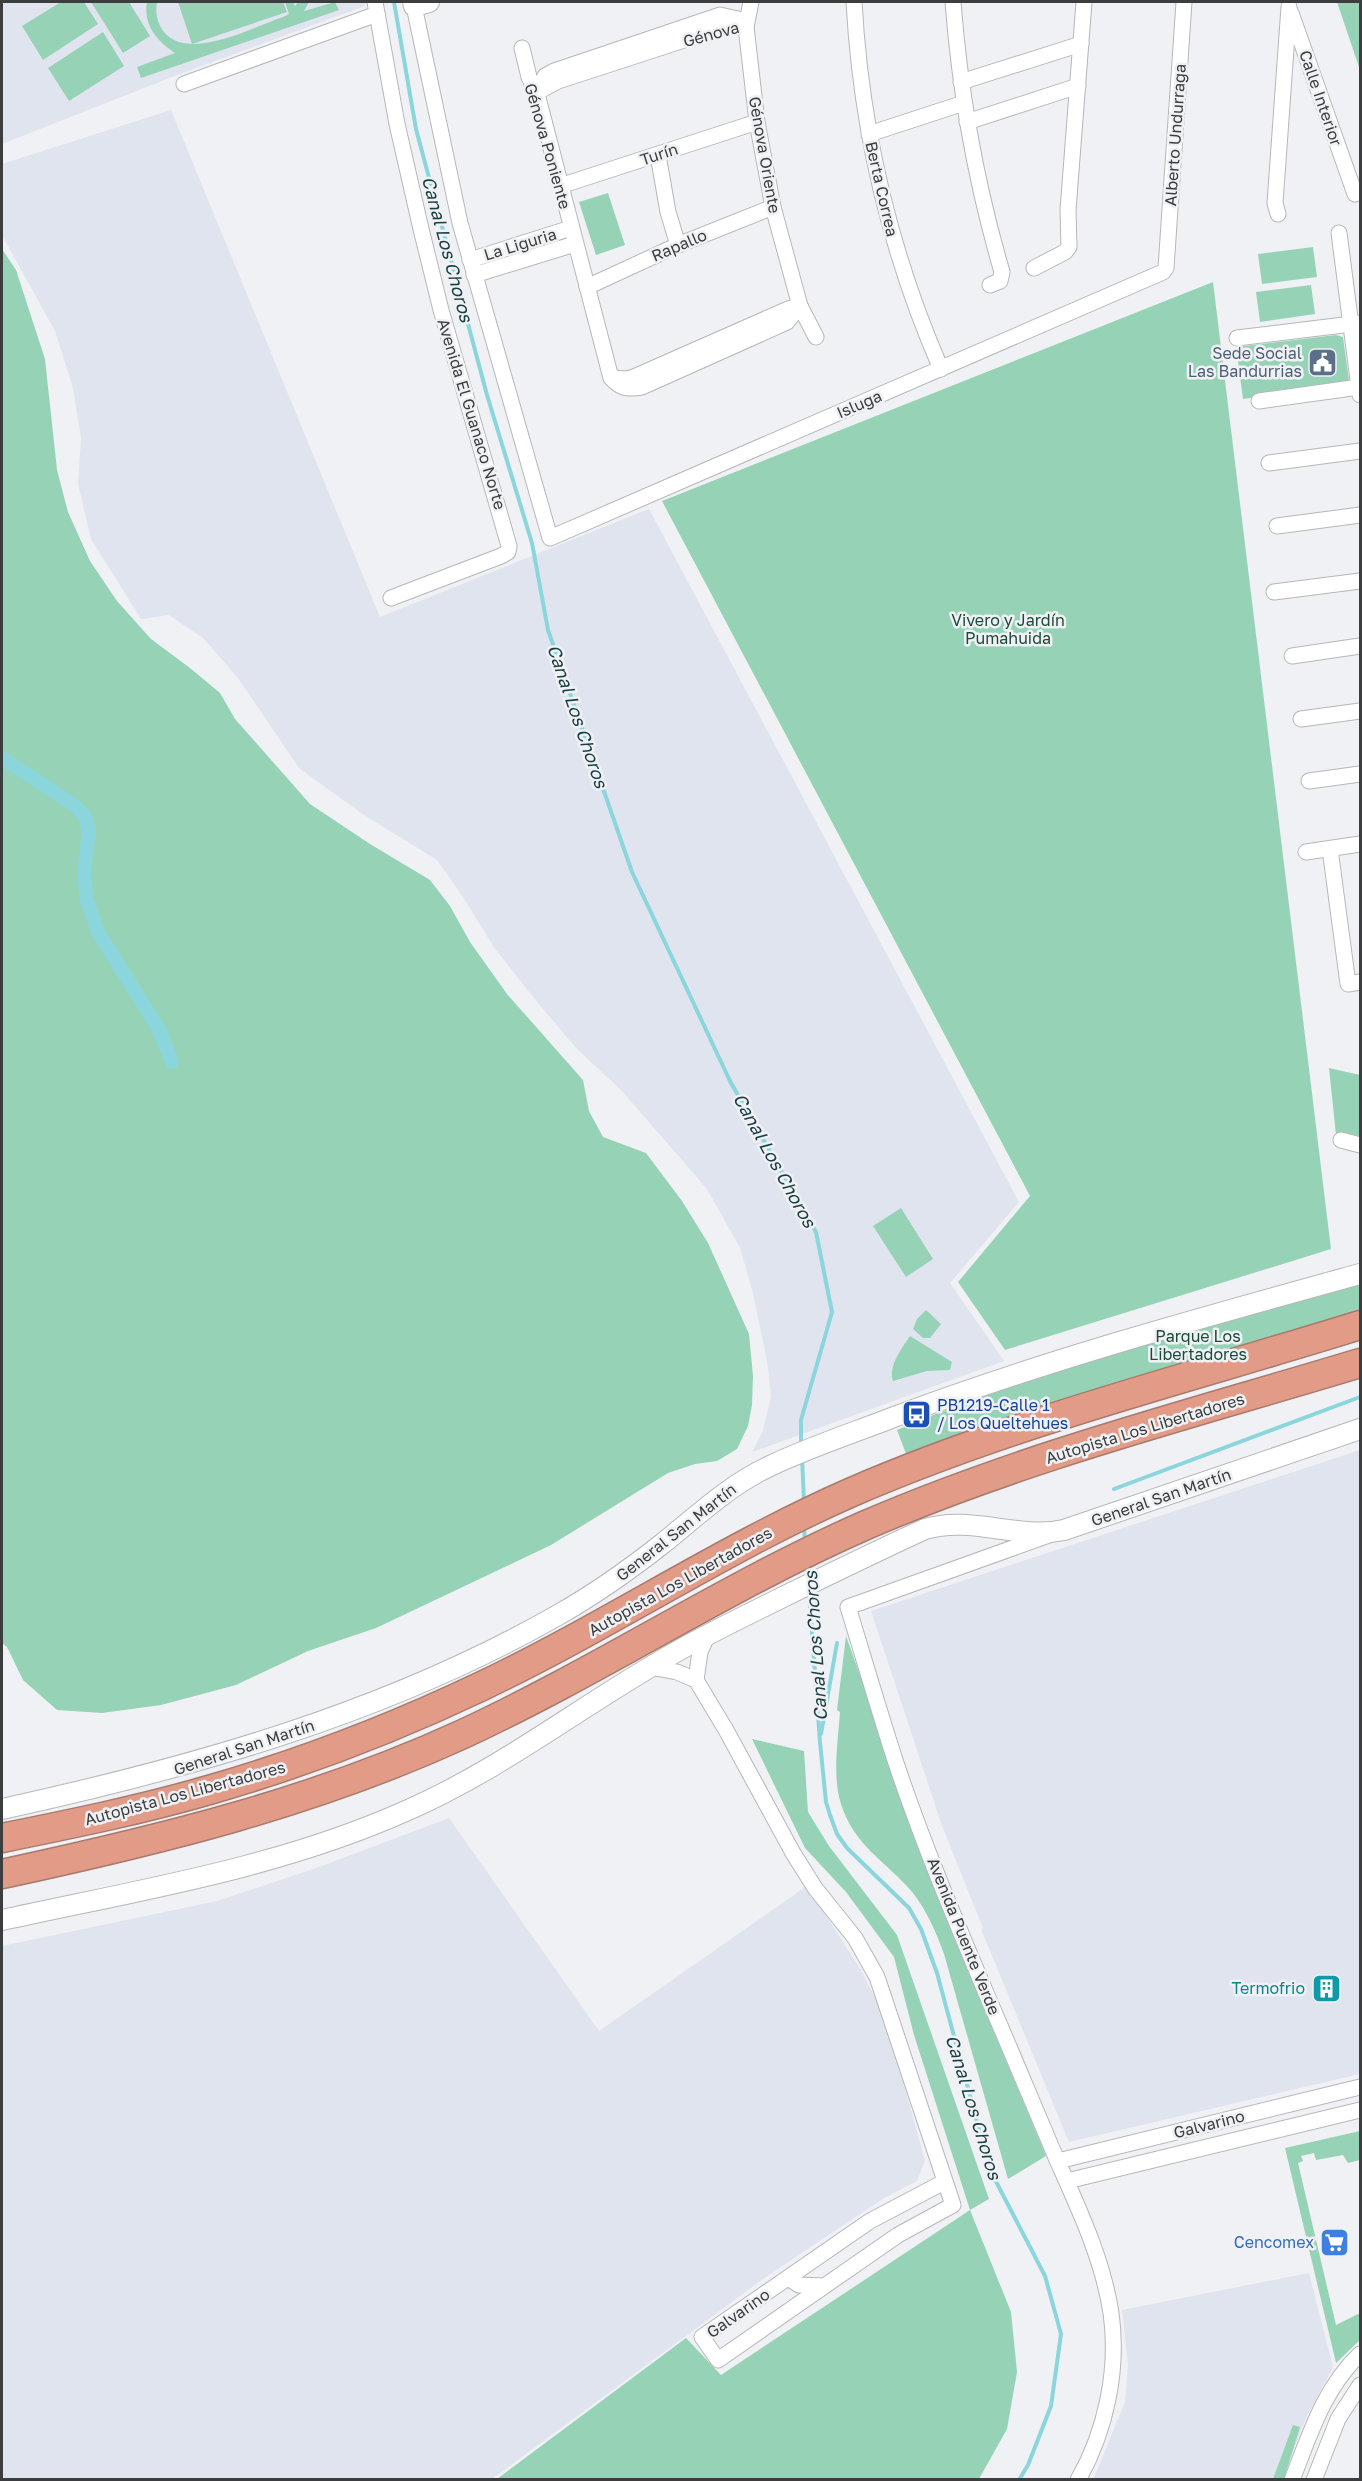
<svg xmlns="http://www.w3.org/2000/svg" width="1362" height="2481" viewBox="0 0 1362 2481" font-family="'Golos Text',sans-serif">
	<rect width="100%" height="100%" fill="#f0f1f4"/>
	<g fill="#e0e4ee">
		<polygon points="2,2 365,2 365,6 172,77 2,144"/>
		<polygon points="171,110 380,617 649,509 1019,1202 950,1283 1004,1361 752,1452 763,1431 771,1396 767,1361 753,1293 740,1248 707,1189 622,1091 576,1048 538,1003 495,949 463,897 437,860 361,813 299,768 238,678 203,638 169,615 141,619 91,539 78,484 81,438 73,388 55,331 2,235 2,164"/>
		<polygon points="1360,1450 1360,2074 1069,2142 981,1929 983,1928 941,1823 871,1611"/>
		<polygon points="449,1818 599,2031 807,1886 861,1970 886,2019 925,2161 917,2181 884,2198 763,2279 492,2479 2,2479 2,1946 217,1901 322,1866"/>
		<polygon points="1309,2273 1333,2367 1305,2420 1283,2479 1093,2480 1125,2402 1128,2364 1122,2310"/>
	</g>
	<g fill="#96d3b6">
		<polygon points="61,2 84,2 98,24 43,60 22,26"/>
		<polygon points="91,2 129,2 150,36 123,53"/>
		<path d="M 147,2 L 157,2 C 155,12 157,23 164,32 C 188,62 253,27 283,17 L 289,14 L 285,2 L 293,2 L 295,6 L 298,2 L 309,2 L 304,11 L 335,2 L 339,10 L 141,78 L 137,67 L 175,53 C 157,41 143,25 147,2 Z"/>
		<polygon points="178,2 283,2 287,12 192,44"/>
		<polygon points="1337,2 1360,2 1360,70"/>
		<polygon points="103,32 124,66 69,101 48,68"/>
		<polygon points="608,193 625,245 596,255 579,202"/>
		<polygon points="1313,247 1317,277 1262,284 1258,254"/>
		<polygon points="2,249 16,270 45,359 57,470 68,512 90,561 117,601 151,639 190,668 220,693 235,719 310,804 370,844 430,880 450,906 470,942 507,994 583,1080 589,1111 603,1137 646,1153 682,1201 708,1243 749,1334 753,1376 752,1405 748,1426 737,1449 717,1461 695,1464 668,1473 551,1545 450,1593 376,1628 308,1651 236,1685 161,1705 102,1713 57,1710 23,1680 7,1647 2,1643"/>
		<polygon points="1213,282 1331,1249 1005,1350 958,1282 1030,1196 662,501"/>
		<polygon points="1311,285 1315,314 1260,322 1256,292"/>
		<polygon points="1336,335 1343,337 1349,380 1342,385 1243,399 1236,347"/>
		<polygon points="1329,1068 1360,1075 1360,1140 1336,1135"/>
		<polygon points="901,1208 933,1259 906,1277 873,1226"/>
		<path d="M 1360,1281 L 1360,1317 L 908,1459 L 897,1430 C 1047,1366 1204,1326 1360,1281 Z"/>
		<polygon points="926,1310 941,1324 930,1338 923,1338 913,1329 917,1319"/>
		<path d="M 910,1336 L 952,1362 L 950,1370 L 927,1371 L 893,1381 C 888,1366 902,1348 910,1336 Z"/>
		<path d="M 846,1636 L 949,1925 L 1046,2156 L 1008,2179 L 944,1954 C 936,1932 927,1911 913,1893 C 887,1862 854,1846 841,1804 C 832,1776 838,1741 840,1712 L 837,1710 Z"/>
		<polygon points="752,1739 804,1751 808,1812 829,1846 897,1935 989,2199 970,2210 1011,2312 1017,2372 1007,2429 979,2479 497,2479 686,2338 721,2375 970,2210 914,2035 894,1957 846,1892 805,1848"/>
		<polygon points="1360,2131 1360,2160 1348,2163 1343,2155 1316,2160 1314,2153 1301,2156 1303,2161 1298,2163 1336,2325 1360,2313 1360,2340 1336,2363 1285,2148"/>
		<polygon points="1293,2425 1300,2427 1284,2479 1273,2479"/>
	</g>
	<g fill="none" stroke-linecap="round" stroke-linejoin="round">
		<g stroke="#8ad6dc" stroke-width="4">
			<polyline points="394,2 416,129 487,395 532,543 548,630 632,872 730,1081 816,1232 832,1312 801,1420 801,1447"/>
			<polyline points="802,1457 804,1501"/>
			<polyline points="1114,1489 1360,1397"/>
			<polyline points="804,1526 805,1543"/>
			<polyline points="809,1592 820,1742 826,1802 830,1815 837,1834 847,1848 909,1908 921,1929 937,1973 990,2170 1045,2276 1061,2334 1051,2406 1028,2465 1019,2480"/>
			<polyline points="821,1734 837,1643"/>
		</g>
		<polyline stroke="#8ad6dc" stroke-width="14" points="2,758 74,805 85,816 89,831 84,872 87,900 98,932 160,1031 172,1062"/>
		<defs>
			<g id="minor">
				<polyline points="375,2 397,124 421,229 441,310 509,546 508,552 501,556 391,598"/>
				<polyline points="751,2 746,27 757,122 773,207 800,306 816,337"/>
				<path d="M 854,2 C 861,129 890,252 941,369"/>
				<path d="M 953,2 C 960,94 976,183 1002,272 L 1000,281 L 990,285"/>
				<polyline points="414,6 460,223 550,538 1163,272 1166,268 1184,2"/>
				<polyline points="1291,13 1355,194"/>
				<path d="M 522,48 L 529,77 L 537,94 L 611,378 C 621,389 628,389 642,387 L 787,322 L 800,306"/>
				<polyline points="961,82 1081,44"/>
				<polyline points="184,84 377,14"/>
				<polyline points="541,90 558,81 724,27 746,27"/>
				<polyline points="537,94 545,76 554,71 720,15 738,19 746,27"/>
				<polyline points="967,122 1078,86"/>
				<polyline points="869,134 964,103"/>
				<polyline points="658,155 668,212 678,245"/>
				<polyline points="560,186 757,122"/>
				<polyline points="1278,214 1275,203 1289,7"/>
				<polyline points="1339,233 1360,395"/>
				<polyline points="470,260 571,228"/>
				<polyline points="1034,268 1065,252 1069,247 1068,210 1084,2"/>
				<polyline points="474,275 575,244"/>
				<polyline points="587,287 678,245 773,207"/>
				<polyline points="1237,338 1360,323"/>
				<polyline points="612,378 627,379 636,376 788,309 800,306"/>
				<polyline points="1259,401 1359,387"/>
				<polyline points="1269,463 1360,451"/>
				<polyline points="1277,526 1360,515"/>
				<polyline points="1274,592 1360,581"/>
				<polyline points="1292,656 1360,646"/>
				<polyline points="1301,719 1360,711"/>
				<polyline points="1309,781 1360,774"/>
				<polyline points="1330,849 1348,984 1360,982"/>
				<polyline points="1306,852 1360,844"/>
				<polyline points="1341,1140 1360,1145"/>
				<path d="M 1049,1535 L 848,1607 C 864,1659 879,1711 896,1763 C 922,1841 954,1917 986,1993 C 1010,2048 1033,2104 1057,2160 C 1079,2209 1103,2260 1111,2313 C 1119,2369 1106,2431 1078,2480"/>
				<polyline points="650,1667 677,1672 696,1680 726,1730 793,1853 815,1888 855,1938 877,1977 953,2205 898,2235 718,2360 702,2337 870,2221 944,2182"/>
				<polyline points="696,1680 700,1652 708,1634"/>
				<polyline points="1058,2161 1360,2087"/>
				<polyline points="1067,2181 1360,2110"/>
				<polyline points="788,2278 799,2285 824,2286"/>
				<path d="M 1292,2480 C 1310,2434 1324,2388 1360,2354"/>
				<polyline points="1314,2480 1338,2419 1360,2385"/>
			</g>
			<g id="tertiary">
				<polyline points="413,2 414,6 429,2"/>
				<path d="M 2,1809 C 194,1767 386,1713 558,1615 C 595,1594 629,1570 662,1544 C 697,1516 729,1485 770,1466 C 810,1447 853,1433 894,1417 C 1046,1360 1204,1317 1360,1274"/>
				<path d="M 2,1920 C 139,1890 279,1868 408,1810 C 497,1771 573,1712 657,1663 C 698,1638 741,1618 783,1597 C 830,1574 877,1551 925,1529 C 972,1515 1017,1540 1064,1530 L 1360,1429"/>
			</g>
			<g id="motorway">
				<path d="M 2,1838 C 71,1824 140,1810 209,1790 C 303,1763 394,1728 482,1686 C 608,1626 724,1548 852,1492 C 1016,1421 1190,1378 1360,1325"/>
				<path d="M 2,1874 C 160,1840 315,1802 463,1734 C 601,1670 727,1586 866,1525 C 1026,1456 1195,1413 1360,1363"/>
			</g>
		</defs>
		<use href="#minor" stroke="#b6b7ba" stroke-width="17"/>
		<use href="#tertiary" stroke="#b6b7ba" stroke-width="22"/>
		<use href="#motorway" stroke="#a87a6d" stroke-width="31"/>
		<use href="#minor" stroke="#fff" stroke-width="15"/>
		<use href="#tertiary" stroke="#fff" stroke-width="20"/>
		<use href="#motorway" stroke="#e29b87" stroke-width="28"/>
	</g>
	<defs>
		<symbol id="civic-square" viewBox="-11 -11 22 22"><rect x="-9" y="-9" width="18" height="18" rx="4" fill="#5c6f8a" stroke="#f0f1f4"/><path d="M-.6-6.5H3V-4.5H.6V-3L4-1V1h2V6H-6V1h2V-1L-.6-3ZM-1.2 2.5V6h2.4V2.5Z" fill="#fff"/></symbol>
		<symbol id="bus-square" viewBox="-11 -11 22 22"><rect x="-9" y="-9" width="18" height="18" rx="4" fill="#1a4fb4" stroke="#f0f1f4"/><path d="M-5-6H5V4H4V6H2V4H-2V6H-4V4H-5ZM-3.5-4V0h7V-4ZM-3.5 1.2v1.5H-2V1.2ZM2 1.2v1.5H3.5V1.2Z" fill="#fff"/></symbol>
		<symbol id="building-square" viewBox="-11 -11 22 22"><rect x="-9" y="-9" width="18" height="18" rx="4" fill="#0f9aa8" stroke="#f0f1f4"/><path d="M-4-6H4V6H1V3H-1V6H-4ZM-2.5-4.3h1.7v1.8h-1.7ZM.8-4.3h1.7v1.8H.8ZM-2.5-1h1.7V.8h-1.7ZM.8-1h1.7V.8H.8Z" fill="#fff"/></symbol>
		<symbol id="supermarket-square" viewBox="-11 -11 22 22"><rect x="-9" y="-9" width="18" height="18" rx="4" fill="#3f7fe0" stroke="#f0f1f4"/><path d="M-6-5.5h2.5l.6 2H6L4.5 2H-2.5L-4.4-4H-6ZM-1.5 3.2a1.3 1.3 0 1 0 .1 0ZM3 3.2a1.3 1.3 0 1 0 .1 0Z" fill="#fff"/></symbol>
	</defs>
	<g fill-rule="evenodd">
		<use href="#civic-square" x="1306" y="346" width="33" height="33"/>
		<use href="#bus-square" x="900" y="1398" width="33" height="33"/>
		<use href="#building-square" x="1310" y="1972" width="33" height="33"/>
		<use href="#supermarket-square" x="1318" y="2226" width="33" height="33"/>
	</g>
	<g text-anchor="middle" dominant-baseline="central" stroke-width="5" stroke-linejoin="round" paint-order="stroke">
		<g font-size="16" fill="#3c3d3e" stroke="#f0f1f4">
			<text transform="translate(711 34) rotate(-15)">Génova</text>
			<text transform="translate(1321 98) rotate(71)">Calle Interior</text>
			<text transform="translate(1175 135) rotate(-86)">Alberto Undurraga</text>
			<text transform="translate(548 146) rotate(74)">Génova Poniente</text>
			<text transform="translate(659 154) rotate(-18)">Turín</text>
			<text transform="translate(765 155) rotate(80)">Génova Oriente</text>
			<text transform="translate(882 189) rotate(77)">Berta Correa</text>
			<text transform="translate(520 244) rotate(-17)">La Liguria</text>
			<text transform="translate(679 245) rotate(-23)">Rapallo</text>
			<text transform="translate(859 404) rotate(-23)">Isluga</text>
			<text transform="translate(472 414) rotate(73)">Avenida El Guanaco Norte</text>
			<text transform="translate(1145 1428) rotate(-17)">Autopista Los Libertadores</text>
			<text transform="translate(1161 1497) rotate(-19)">General San Martín</text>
			<text transform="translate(676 1532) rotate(-38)">General San Martín</text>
			<text transform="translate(680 1581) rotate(-29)">Autopista Los Libertadores</text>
			<text transform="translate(244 1747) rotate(-18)">General San Martín</text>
			<text transform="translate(185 1793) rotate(-15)">Autopista Los Libertadores</text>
			<text transform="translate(964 1936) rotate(68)">Avenida Puente Verde</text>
			<text transform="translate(1209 2124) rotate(-14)">Galvarino</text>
			<text transform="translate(738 2313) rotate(-35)">Galvarino</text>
		</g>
		<g font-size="16" fill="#4e5e75" stroke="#f0f1f4" text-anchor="end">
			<text x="1302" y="353">Sede Social<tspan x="1302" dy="18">Las Bandurrias</tspan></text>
		</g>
		<g font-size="16" fill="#1a4b37" stroke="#f0f1f4">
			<text x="1008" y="620">Vivero y Jardín<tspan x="1008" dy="18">Pumahuida</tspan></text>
			<text x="1198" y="1336">Parque Los<tspan x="1198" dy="18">Libertadores</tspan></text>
		</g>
		<g font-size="16" fill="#164399" stroke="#f0f1f4" text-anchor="start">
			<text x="937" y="1405">PB1219-Calle 1<tspan x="937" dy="18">/ Los Queltehues</tspan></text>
		</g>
		<g font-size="16" fill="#0d838f" stroke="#f0f1f4" text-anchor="end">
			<text x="1305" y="1988">Termofrio</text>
		</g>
		<g font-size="16" fill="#366cbe" stroke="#f0f1f4" text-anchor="end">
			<text x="1314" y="2242">Cencomex</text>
		</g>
		<g font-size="18" font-style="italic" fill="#1a3f42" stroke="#f0f1f4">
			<text transform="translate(448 249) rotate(75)">Canal Los Choros</text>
			<text transform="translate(578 716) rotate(71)">Canal Los Choros</text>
			<text transform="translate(775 1160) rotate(61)">Canal Los Choros</text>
			<text transform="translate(815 1646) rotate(-94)">Canal Los Choros</text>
			<text transform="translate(974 2107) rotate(73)">Canal Los Choros</text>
		</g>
	</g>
	<rect width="1362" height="2481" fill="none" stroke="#3c3d3e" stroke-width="6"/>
</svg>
